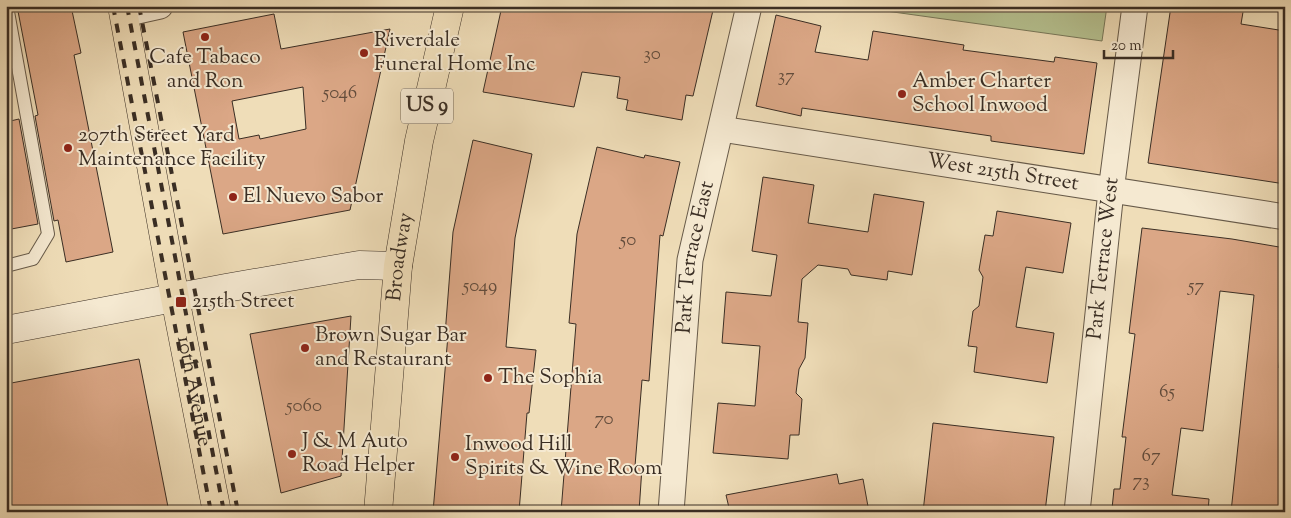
<svg xmlns="http://www.w3.org/2000/svg" width="1291" height="518" viewBox="0 0 1291 518" font-family="'Sorts Mill Goudy',serif">
	<rect width="100%" height="100%" fill="#efddb8"/>
	<filter id="stains"><feTurbulence type="fractalNoise" baseFrequency=".004" numOctaves="4"/><feColorMatrix values="0 0 0 0 .2 0 0 0 0 .09 0 0 0 0 .02 0 0 0 .5 -.17"/></filter>
	<radialGradient id="worn" r=".72"><stop offset=".6" stop-color="#630" stop-opacity="0"/><stop offset="1" stop-color="#630" stop-opacity=".3"/></radialGradient>
	<polygon fill="#b6c291" stroke="#78785a" points="850,6 1107,6 1102,41"/>
	<g fill="#dba786" stroke="#3a2e24" fill-rule="evenodd">
		<polygon points="17,6 71,6 81,53 74,55 113,252 66,262 58,220 54,221 35,116 38,115"/>
		<polygon points="502,6 714,6 693,96 686,95 682,120 626,110 628,100 617,98 620,77 582,72 574,107 483,92"/>
		<polygon points="1171,6 1244,6 1241,24 1285,31 1285,184 1148,163"/>
		<path d="M 274,14 L 281,49 L 390,29 L 350,210 L 223,234 L 183,32 ZM 303,87 L 306,129 L 260,139 L 259,135 L 239,139 L 232,101 Z"/>
		<polygon points="776,15 821,26 815,52 868,60 873,31 964,45 963,50 1054,62 1055,57 1097,63 1084,154 991,141 991,136 802,108 801,116 756,106"/>
		<polygon points="19,119 38,224 6,230 6,122"/>
		<polygon points="473,140 532,154 515,238 506,347 536,350 529,413 527,413 519,512 433,512 448,335 445,335 453,232"/>
		<polygon points="597,147 644,158 645,155 680,162 663,236 660,235 649,381 642,380 635,466 642,467 639,512 561,512 576,324 569,323 577,234"/>
		<polygon points="763,177 814,185 808,223 868,232 874,194 924,202 912,275 888,271 887,280 851,275 848,269 818,265 802,279 798,322 808,323 805,358 799,369 796,393 802,399 799,435 790,435 788,459 713,453 718,403 755,406 760,346 722,343 726,292 771,296 777,255 752,251"/>
		<polygon points="997,211 1071,223 1063,273 1026,267 1016,327 1054,333 1047,383 974,372 977,347 968,346 973,311 979,306 983,277 979,270 985,235 993,236"/>
		<polygon points="1142,228 1232,239 1285,248 1285,330 1282,330 1279,368 1285,369 1285,512 1231,512 1254,295 1220,291 1203,431 1181,428 1172,495 1209,499 1208,512 1133,512 1112,509 1114,489 1120,489 1126,437 1122,437 1135,334 1129,333"/>
		<polygon points="351,316 341,476 281,493 250,334"/>
		<polygon points="139,359 169,512 6,512 6,384"/>
		<polygon points="933,423 1054,437 1045,512 923,512"/>
		<polygon points="837,474 839,484 863,479 869,512 730,512 726,495"/>
	</g>
	<g fill="none" stroke-linecap="round" stroke-linejoin="round">
		<defs>
			<polyline id="lane" points="6,266 33,259 48,234 7,6"/>
			<g id="street">
				<polyline points="124,14 160,6"/>
				<path id="s1" d="M 721,129 L 1285,217"/>
				<path id="s2" d="M 671,512 L 690,260 L 749,6"/>
				<path id="s3" d="M 1077,512 L 1111,191 L 1135,6"/>
			</g>
			<polyline id="secondary" points="6,330 226,288 359,265 398,266"/>
			<g id="primary">
				<path id="s4" d="M 122,6 L 175,298 L 217,512"/>
				<path id="s5" d="M 378,512 L 398,266 L 419,141 L 450,6"/>
			</g>
		</defs>
		<use href="#lane" stroke="#675a49" stroke-width="14"/>
		<use href="#street" stroke="#675a49" stroke-width="27"/>
		<use href="#secondary" stroke="#3a2e24" stroke-width="29"/>
		<use href="#primary" stroke="#3a2e24" stroke-width="29"/>
		<use href="#lane" stroke="#f5e9d1" stroke-width="12"/>
		<use href="#street" stroke="#f5e9d1" stroke-width="25"/>
		<use href="#secondary" stroke="#f5e9d1" stroke-width="28"/>
		<use href="#primary" stroke="#efddb8" stroke-width="28"/>
		<g stroke="#3a2e24" stroke-width="4" stroke-dasharray="9 9" stroke-linecap="butt">
			<polyline points="113,6 211,512"/>
			<polyline points="127,6 224,512"/>
			<polyline points="139,6 238,512"/>
		</g>
	</g>
	<g fill="#8f2418" stroke="#f5e9d1" stroke-width="2">
		<circle cx="205" cy="37" r="5"/>
		<circle cx="364" cy="53" r="5"/>
		<circle cx="902" cy="94" r="5"/>
		<circle cx="68" cy="148" r="5"/>
		<circle cx="233" cy="197" r="5"/>
		<rect x="175" y="296" width="12" height="12" rx="2.5"/>
		<circle cx="305" cy="348" r="5"/>
		<circle cx="488" cy="378" r="5"/>
		<circle cx="292" cy="454" r="5"/>
		<circle cx="455" cy="457" r="5"/>
	</g>
	<g text-anchor="middle" dominant-baseline="central" stroke-width="4" stroke-linejoin="round" paint-order="stroke">
		<g font-size="19" fill="#624c3c">
			<text x="652" y="54">30</text>
			<text x="786" y="76">37</text>
			<text x="340" y="93">5046</text>
			<text x="628" y="240">50</text>
			<text x="480" y="286">5049</text>
			<text x="1196" y="286">57</text>
			<text x="1167" y="392">65</text>
			<text x="304" y="406">5060</text>
			<text x="604" y="419">70</text>
			<text x="1151" y="456">67</text>
			<text x="1141" y="481">73</text>
		</g>
		<rect fill="#f5e9d1" stroke="#726658" stroke-width="1" x="401" y="88.5" width="52" height="35" rx="4"/>
		<g font-size="20" font-weight="bold" fill="#3a2e24">
			<text x="427" y="106">US 9</text>
		</g>
		<g font-size="21" fill="#3a2e24" stroke="#f5e9d1" text-anchor="start">
			<text x="374" y="41">Riverdale<tspan x="374" dy="24">Funeral Home Inc</tspan></text>
			<text x="205" y="58" text-anchor="middle">Cafe Tabaco<tspan x="205" dy="24">and Ron</tspan></text>
			<text x="912" y="82">Amber Charter<tspan x="912" dy="24">School Inwood</tspan></text>
			<text x="78" y="136">207th Street Yard<tspan x="78" dy="24">Maintenance Facility</tspan></text>
			<text x="243" y="197">El Nuevo Sabor</text>
			<text x="192" y="302">215th Street</text>
			<text x="315" y="336">Brown Sugar Bar<tspan x="315" dy="24">and Restaurant</tspan></text>
			<text x="498" y="378">The Sophia</text>
			<text x="302" y="442">J &amp; M Auto<tspan x="302" dy="24">Road Helper</tspan></text>
			<text x="465" y="445">Inwood Hill<tspan x="465" dy="24">Spirits &amp; Wine Room</tspan></text>
		</g>
		<g font-size="21" fill="#3a2e24" stroke="#f5e9d1">
			<text stroke="none"><textPath href="#s1" startOffset="285">West 215th Street</textPath></text>
			<text stroke="none"><textPath href="#s5" startOffset="256">Broadway</textPath></text>
			<text stroke="none"><textPath href="#s2" startOffset="256">Park Terrace East</textPath></text>
			<text stroke="none"><textPath href="#s3" startOffset="255">Park Terrace West</textPath></text>
			<text stroke="none"><textPath href="#s4" startOffset="392">10th Avenue</textPath></text>
		</g>
	</g>
	<rect width="1291" height="518" fill="none" stroke="#efddb8" stroke-width="25"/>
	<rect x="8" y="8" width="1276" height="503" fill="none" stroke="#3a2e24" stroke-width="2.5"/>
	<rect x="12" y="12" width="1266" height="493" fill="none" stroke="#3a2e24"/>
	<path d="M1104 50v8h69v-8" fill="none" stroke="#3a2e24" stroke-width="2.5"/>
	<text x="1111" y="50" font-size="15" fill="#3a2e24" stroke="#f5e9d1" stroke-width="4" paint-order="stroke">20 m</text>
	<rect width="100%" height="100%" filter="url(#stains)"/>
	<rect width="100%" height="100%" fill="url(#worn)"/>
</svg>
